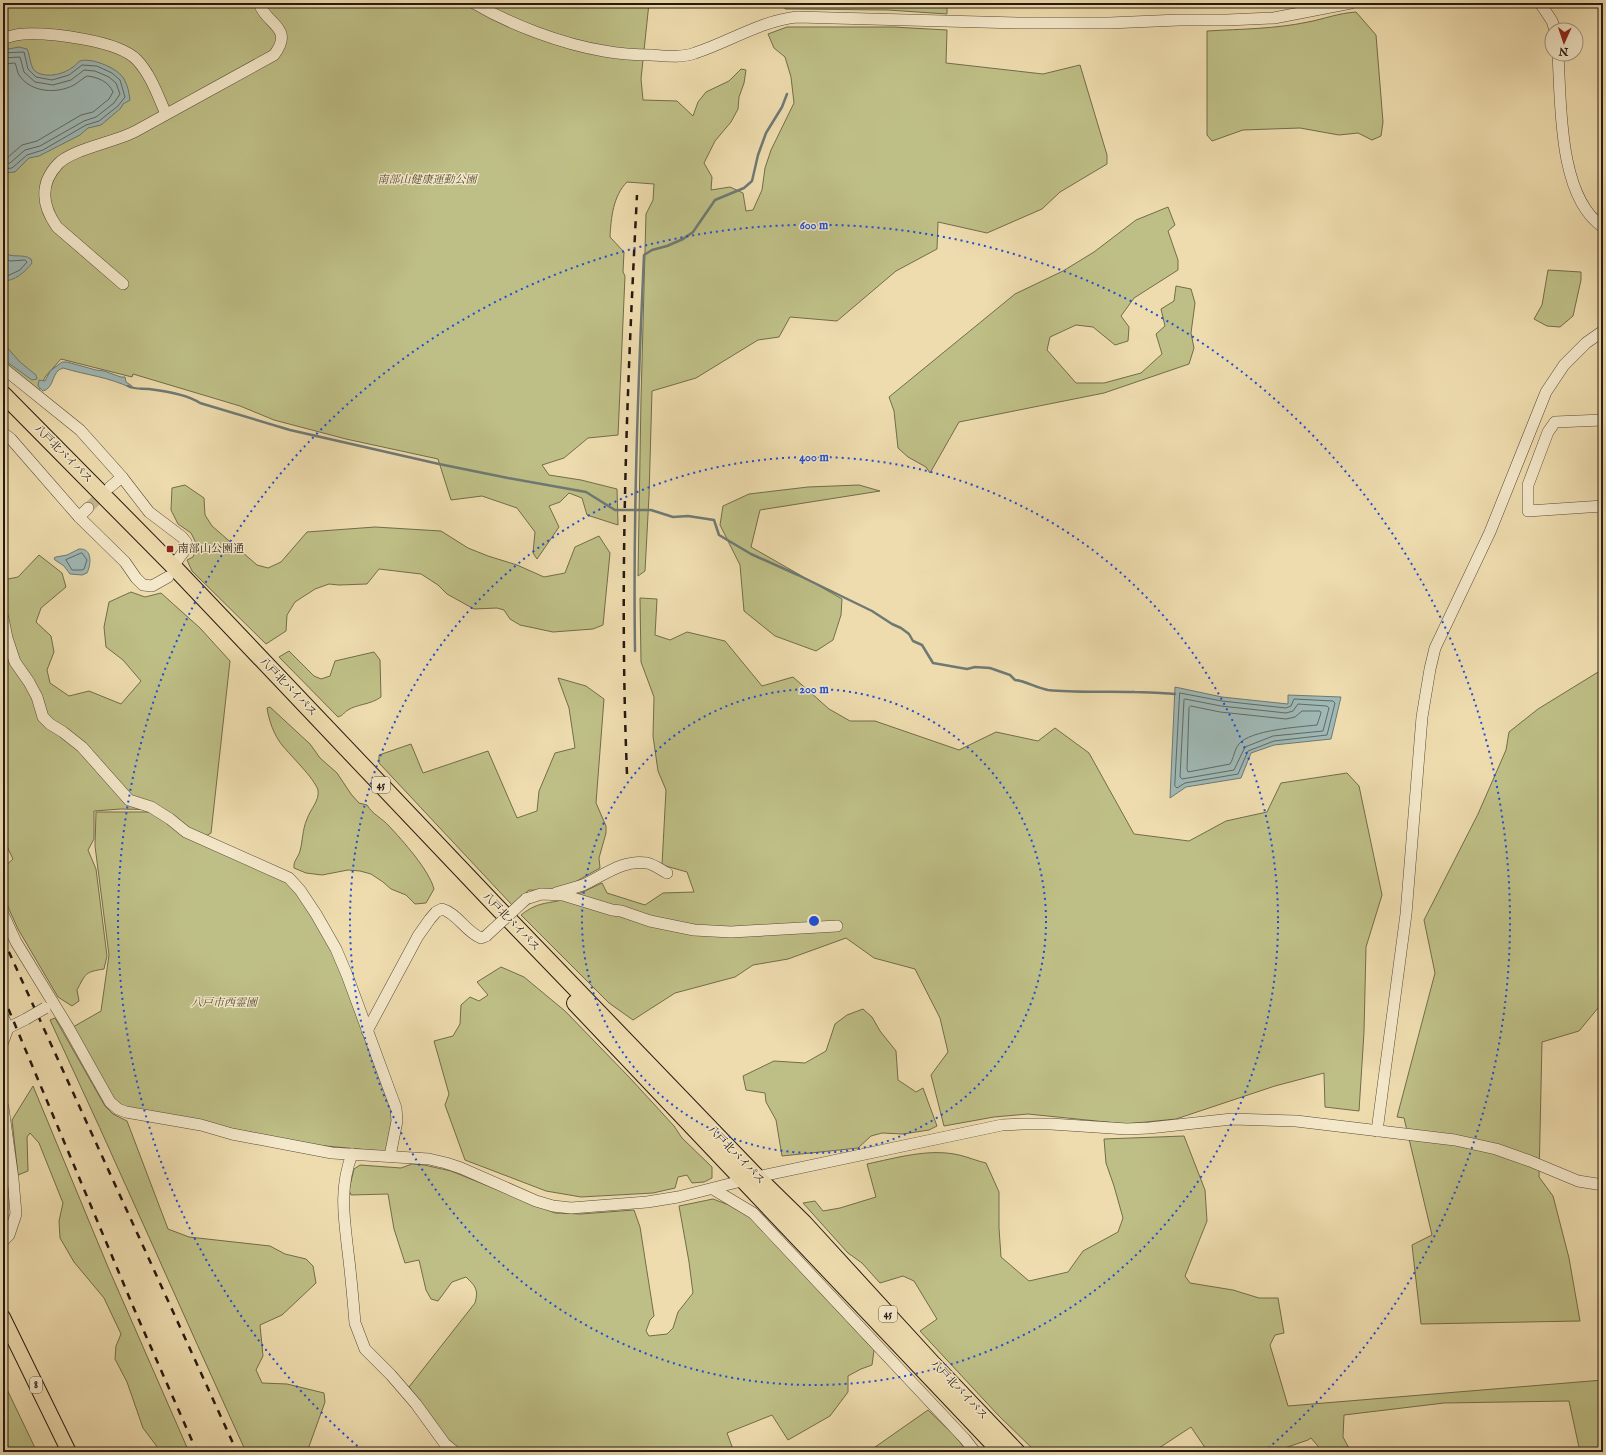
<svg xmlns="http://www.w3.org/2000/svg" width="1606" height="1455" viewBox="0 0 1606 1455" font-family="'IM FELL English','Noto Serif JP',serif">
	<rect width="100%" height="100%" fill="#eedcae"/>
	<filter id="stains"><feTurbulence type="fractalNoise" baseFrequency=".005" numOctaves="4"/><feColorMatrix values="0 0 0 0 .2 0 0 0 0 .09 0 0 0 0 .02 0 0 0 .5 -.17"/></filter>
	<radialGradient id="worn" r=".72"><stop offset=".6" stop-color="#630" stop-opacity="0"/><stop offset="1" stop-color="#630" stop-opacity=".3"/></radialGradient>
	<g fill="#bebf86" stroke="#726c4b">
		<path d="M 3,3 L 649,3 L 641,79 L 643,100 L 677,101 L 693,116 L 698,102 L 706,92 L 729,81 L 741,69 L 746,70 L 744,83 L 739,97 L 738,109 L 731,122 L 715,141 L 704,163 L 712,177 L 711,190 L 730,187 L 743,193 L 746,211 L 753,210 L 762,190 L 765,168 L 771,150 L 794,103 L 791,77 L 785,57 L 774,48 L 768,34 L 787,27 L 893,27 L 947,30 L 946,63 L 1043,74 L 1080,65 L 1107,155 L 1107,164 L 1060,192 L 1042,209 L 987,233 L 938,222 L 937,249 L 896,271 L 837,321 L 790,317 L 779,337 L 758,340 L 696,378 L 652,391 L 649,496 L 645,571 L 638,576 L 641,399 L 646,214 L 653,200 L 654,184 L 627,182 C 613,196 611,218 610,237 L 624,252 L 623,272 L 625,276 L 618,435 L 588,438 L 564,458 L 542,465 L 549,475 L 581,480 L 617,489 L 618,525 L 587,515 L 582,498 L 569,493 L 560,502 L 549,506 L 559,527 L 537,559 L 533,553 L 535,532 L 517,508 L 482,496 L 451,500 L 438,459 L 346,439 L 274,420 L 240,406 L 133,374 L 132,377 L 61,359 L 45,377 L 37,396 L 3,368 Z"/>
		<polygon points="785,3 947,3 947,14 888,10 785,9"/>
		<path d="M 1356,12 L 1376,35 L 1383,122 L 1381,136 L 1372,140 L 1358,133 L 1339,135 L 1300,128 L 1243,130 L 1212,141 L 1207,135 L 1207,31 C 1241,29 1275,29 1308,22 C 1324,19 1339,13 1356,12 Z"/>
		<polygon points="1168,207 1175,225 1168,231 1178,260 1178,270 1134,298 1121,316 1129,327 1128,341 1115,345 1093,327 1076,325 1050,337 1047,350 1076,383 1104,383 1141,373 1162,354 1156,334 1165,326 1161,309 1174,301 1176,286 1191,289 1195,303 1191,333 1194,348 1189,364 1104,393 959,422 930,473 926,467 908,457 898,448 894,411 889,397 1015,294 1063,271 1094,252 1136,220"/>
		<polygon points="1548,270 1581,272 1581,280 1573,316 1560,327 1547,326 1534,319 1542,305"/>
		<polygon points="185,485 204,498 205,515 212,526 257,565 268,568 281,562 307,532 375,527 441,531 468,548 488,556 517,565 544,577 565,573 575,547 599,536 610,553 603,625 593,629 553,632 520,625 510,619 504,610 497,608 474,609 447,594 438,585 421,574 379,569 367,584 339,585 329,584 315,589 295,602 287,615 286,631 266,644 192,571 187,560 193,557 197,545 191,533 178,524 171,510 172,488"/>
		<polygon points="859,485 880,491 760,510 751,547 842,599 841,615 833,640 816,651 775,636 744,611 740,565 720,525 723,506 749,494 808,487"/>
		<path d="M 39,555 L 62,573 L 66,587 L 41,608 L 36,622 L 51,636 L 54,652 L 47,670 L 50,683 L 69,696 L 89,691 L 121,704 L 141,681 L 123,660 L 106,647 L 104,627 L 109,602 L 131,592 L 145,597 L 161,593 L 200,628 L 230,661 L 211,833 L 204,837 L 185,828 L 166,810 L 121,809 L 94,811 L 94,839 L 88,850 L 96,869 L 107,956 L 104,969 C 85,972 86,973 77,990 L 79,1001 L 72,1006 L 58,997 L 18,929 L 3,896 L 3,868 L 13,859 L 3,838 L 3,580 L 18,577 Z"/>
		<path d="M 640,598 L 657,599 L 655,635 L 670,640 L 687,632 L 725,641 L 762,686 L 793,677 L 829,709 L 850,721 L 875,721 L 959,750 L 996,732 L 1038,741 L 1055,728 L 1089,753 L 1134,834 L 1189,841 L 1226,821 L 1267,812 L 1281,783 L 1347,773 L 1359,786 L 1382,895 L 1366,947 L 1364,1032 L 1359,1111 L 1325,1107 L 1324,1073 L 1275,1086 L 1176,1119 L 1126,1124 L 1028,1114 L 994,1117 L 944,1126 L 931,1075 L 948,1052 L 940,1018 L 915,969 L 874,958 L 846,938 L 788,959 L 753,965 L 735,977 L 675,993 L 633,1020 L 609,1003 L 521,915 C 540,900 548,905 568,898 C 580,894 591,888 602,883 L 607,893 L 645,905 L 663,893 L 694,892 L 687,872 L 662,865 L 666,790 L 658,771 L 653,736 L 654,697 L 641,662 Z"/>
		<path d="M 289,651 L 314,676 L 321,679 L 330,676 L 335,661 L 374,652 L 380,660 L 381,697 C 370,705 357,704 348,710 C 343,713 344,715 338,717 L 279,657 Z"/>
		<polygon points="1603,669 1603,1002 1579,1031 1542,1042 1539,1177 1553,1196 1569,1258 1580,1321 1421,1324 1412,1245 1432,1235 1404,1118 1397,1117 1435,973 1424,920 1478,814 1506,750 1509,732 1538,709"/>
		<polygon points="558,678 586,686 604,699 596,803 606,826 606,833 599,858 600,868 575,882 552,891 529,890 512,905 379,763 379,755 411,744 423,773 488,751 517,818 537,811 539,791 555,753 575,748 569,708"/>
		<path d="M 270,707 L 310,744 L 320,758 L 337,773 L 351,794 L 359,803 L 367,805 C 373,815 382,818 389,826 C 403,841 429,870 434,889 L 426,903 L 415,904 L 406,895 L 391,889 L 383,882 L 371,874 L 360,871 L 348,870 L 322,875 L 306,873 L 294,868 C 293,861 298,858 300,851 C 303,840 302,831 307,819 C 310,810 320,800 318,790 C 314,778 291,756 282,745 C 274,735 269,721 267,708 Z"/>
		<polygon points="96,812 154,812 291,882 332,949 395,1111 388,1152 316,1145 131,1109 115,1102 73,1027 101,1011 109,955 95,846"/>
		<polygon points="501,967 524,977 565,1011 630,1078 674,1126 682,1138 712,1167 712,1178 704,1182 692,1183 687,1175 678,1177 675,1188 653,1193 581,1197 546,1191 465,1160 445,1105 449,1094 434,1041 453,1036 460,1024 461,1005 470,997 479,1001 488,995 477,982"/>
		<polygon points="863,1009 872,1017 880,1031 896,1051 898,1080 916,1092 923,1088 937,1126 929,1130 903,1134 882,1133 871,1136 858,1148 782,1156 776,1120 766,1102 765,1093 746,1090 743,1076 774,1061 805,1063 826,1051 835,1024 847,1015"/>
		<path d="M 55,1018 L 105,1106 L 113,1114 L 127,1121 L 168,1229 L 189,1237 L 270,1246 L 285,1254 L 306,1259 L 313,1266 L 316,1283 L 282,1315 L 260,1325 L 263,1356 L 256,1370 L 262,1383 L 287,1384 L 324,1393 L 325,1402 L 307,1452 L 246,1452 C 180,1308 117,1163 50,1020 Z"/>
		<polygon points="33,1086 108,1267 189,1452 161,1452 143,1428 127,1382 115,1359 116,1346 121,1334 104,1298 74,1262 60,1238 59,1221 63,1203 39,1143 30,1133 27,1137 28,1171 18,1175 12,1120"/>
		<path d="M 1184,1136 L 1205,1190 L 1207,1221 L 1185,1276 L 1190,1283 L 1233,1290 L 1259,1298 L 1278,1298 L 1284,1333 L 1275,1335 L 1270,1345 L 1288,1406 L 1603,1380 L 1603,1452 L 1580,1452 L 1569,1401 L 1444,1403 L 1344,1415 L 1343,1437 L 1351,1452 L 1323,1452 L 1311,1438 L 1308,1440 L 1273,1452 L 1208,1452 L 1191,1427 L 1153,1452 L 1036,1452 L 998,1415 L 920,1331 L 937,1319 L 914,1281 L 903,1276 L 880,1283 L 862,1263 L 848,1253 L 803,1203 L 815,1201 L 823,1211 L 840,1208 L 876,1197 L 867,1164 C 896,1158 929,1148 959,1155 C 968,1157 977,1161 986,1163 L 999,1192 L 999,1228 L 1001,1257 L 1029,1281 L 1068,1272 L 1083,1251 L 1118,1232 L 1123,1218 L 1114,1186 L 1106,1163 L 1104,1139 Z"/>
		<path d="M 412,1164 L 424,1165 L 451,1171 L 555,1213 L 581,1214 L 634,1210 L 640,1227 L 654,1316 L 650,1320 L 646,1331 L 649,1336 L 667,1334 L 673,1328 L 678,1312 L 693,1293 L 689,1262 L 679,1206 L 713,1199 L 729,1205 L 750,1217 L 874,1350 L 872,1365 L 861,1369 L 848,1376 L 848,1392 L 830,1416 L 788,1440 L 772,1415 L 727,1433 L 734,1452 L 612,1452 L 600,1448 L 571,1450 L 569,1452 L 454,1452 L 409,1387 L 475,1303 C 479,1289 475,1286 466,1277 L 452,1282 L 438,1301 L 431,1299 L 426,1290 L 419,1260 L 405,1263 L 394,1229 L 388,1194 L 351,1195 L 349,1190 L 354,1169 L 360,1165 L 401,1168 Z"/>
		<polygon points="3,1381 37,1452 3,1452"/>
		<polygon points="928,1410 955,1436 968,1452 868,1452"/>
	</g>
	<g fill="#9fb9b6" stroke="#6e7974">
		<path d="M 19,47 L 27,49 C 31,56 29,69 38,73 C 49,78 64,74 73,67 C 76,65 78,62 80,61 C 92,57 119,69 124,79 C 128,86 129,93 130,100 L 123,104 L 121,108 L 101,125 L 88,128 L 80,135 L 39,156 L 29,158 L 15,172 L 3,173 L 3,50 Z"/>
		<path d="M 3,252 C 12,259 22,253 31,259 L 32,263 C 25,272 15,281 3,281 Z"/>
		<polygon points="3,343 20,362 36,375 37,379 32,380 3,359"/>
		<path d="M 62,362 L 67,362 L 96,370 L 104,371 L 121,377 L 125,377 L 126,382 L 132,386 L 131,388 C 109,377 86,375 63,368 C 51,371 55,388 43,391 L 38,386 L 39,380 L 45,381 L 50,371 Z"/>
		<path d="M 79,549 C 93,548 91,565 87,573 L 82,575 L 70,574 L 64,566 L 55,560 L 54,558 L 56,557 L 67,555 Z"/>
		<polygon points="1175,687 1222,697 1288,704 1288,695 1341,697 1331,739 1274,745 1251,753 1241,778 1186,787 1170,798"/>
	</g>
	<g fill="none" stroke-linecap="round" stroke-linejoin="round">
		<g stroke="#626963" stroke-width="1">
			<polyline points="3,53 24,52 28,69 36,77 52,80 69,75 82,65 97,66 112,73 120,80 125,97 118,106 99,121 86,125 43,150 27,155 12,168 3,169"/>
			<polyline points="3,58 20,57 24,72 35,82 53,85 71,80 84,70 95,71 109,77 116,83 120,94 114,103 96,117 84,121 40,146 25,150 10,163 3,164"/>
			<path d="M 3,64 L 15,63 C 17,67 17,72 19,75 C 31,93 57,94 74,85 C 79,82 83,78 87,76 C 98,77 109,82 113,92 L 109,99 L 93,112 L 81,115 L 37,141 L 22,145 L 7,158 L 3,158"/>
			<polyline points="3,257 10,261 25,260 27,262 20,270 3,278"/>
			<polygon points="82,553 87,560 84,569 82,570 72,570 66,560"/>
			<polygon points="1180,693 1222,701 1286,708 1291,706 1294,699 1333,701 1335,703 1327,735 1274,741 1248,751 1238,774 1185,783 1177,788 1175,786"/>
			<polygon points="1185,699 1221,706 1286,713 1293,711 1298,704 1327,706 1329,708 1323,731 1273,736 1245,747 1234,770 1182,779 1180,777 1184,700"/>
			<path d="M 1191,706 L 1220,712 L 1286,719 L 1295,717 L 1302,711 L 1320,711 L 1321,713 L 1317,725 C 1299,727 1250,730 1239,744 C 1234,750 1234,758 1230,764 L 1188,772 L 1187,769 L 1189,708 Z"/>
		</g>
		<g stroke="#6e7974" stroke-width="2.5">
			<path d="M 128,386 C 136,390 141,388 149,389 C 166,391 186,394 200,403 L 290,430 L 439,464 L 508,478 L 586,492 L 615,510 L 651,510 L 673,517 L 688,516 L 714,520 L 719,535 L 751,554 L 798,575 L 872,611 L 892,624 L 901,628 L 909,634 L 913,641 L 922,645 L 933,663 L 967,669 L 975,667 L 990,668 L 1010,675 L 1015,680 C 1026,681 1036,688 1048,690 C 1077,693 1105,691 1135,692 C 1148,692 1161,693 1175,694"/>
			<path d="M 635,651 C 633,519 638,387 644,255 L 652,250 L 667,246 L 683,239 L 693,232 L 715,200 L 744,188 L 752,181 L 758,155 L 766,133 L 782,107 L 787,94"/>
		</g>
		<polyline stroke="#c6b58e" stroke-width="11" stroke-dasharray="11 5.5" stroke-linecap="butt" points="88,508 107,490"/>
		<defs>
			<g id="minor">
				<path d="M 474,3 C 511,25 562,44 604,51 C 620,54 636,55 652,55 C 666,56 682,58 695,53 C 729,42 760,21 797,17 L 1019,23 L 1109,23 L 1179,20 L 1227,20 L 1274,18 L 1351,3"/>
				<polyline points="1540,3 1552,21 1555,30"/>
				<path d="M 3,38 C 10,37 17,34 24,34 C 51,33 118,40 137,60 C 151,75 158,96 166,114"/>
				<path d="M 1558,54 C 1561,103 1558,197 1603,227"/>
				<path d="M 123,284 L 57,227 C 42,206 39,184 58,164 C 72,149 116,142 136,131 C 182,106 228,80 274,55 C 295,27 266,25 259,3"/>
				<polyline points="3,368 80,430 122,477 149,512 182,537 186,542 185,550 173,566"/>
				<polyline points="1603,420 1555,422 1548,432 1528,485 1528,511 1603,506"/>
				<polyline points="3,433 11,439 79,517 125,562 136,578 143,585 152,586 168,577"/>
				<polyline points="110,487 122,477"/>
				<polyline points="79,517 88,508"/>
				<polyline points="3,618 7,638 15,662 29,682 37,697 43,717 50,724 63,732 82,747 129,800 151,807 170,819 186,832 289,878 300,890 316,914 336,949 347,975 396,1108 397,1121 390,1156"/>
				<path d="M 556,893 C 565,890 574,888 583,885 C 603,876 623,859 647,863 C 655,865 661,870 667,873"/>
				<polyline points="526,899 541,894 563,895 612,910 621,911 650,921 694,930 731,932 837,926"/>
				<polyline points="3,914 16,942 68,1027 110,1102 118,1109 126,1112 201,1125 232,1134 332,1153 429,1159 446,1163 461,1168 536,1201 553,1206 571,1208 647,1202 678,1197 757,1177 1002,1125 1023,1124 1051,1124 1127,1129 1149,1128 1232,1119 1296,1121 1455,1140 1496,1149 1530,1161 1578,1181 1603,1185"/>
				<polyline points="3,1017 8,1028 3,1042"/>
				<polyline points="8,1028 26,1019"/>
				<path d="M 367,1031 L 418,936 L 430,919 L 436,912 L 442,909 C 457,913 466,932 481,938 L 486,936"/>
				<polyline points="3,1107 13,1179 16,1214 9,1235 3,1241"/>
				<polyline points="1377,1131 1406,914 1422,717 1430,669 1435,648 1490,532 1546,392 1564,365 1586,343 1603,331"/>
				<path d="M 352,1154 C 339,1189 344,1217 348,1252 C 351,1275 353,1299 355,1323 L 365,1349 L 391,1375 L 416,1404 L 445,1444 L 455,1452"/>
				<polyline points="713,1189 753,1213 965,1439 975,1452"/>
			</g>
			<polyline id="major" points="3,1317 69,1452"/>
			<g id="highway">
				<polyline points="3,394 173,566 497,907 757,1177 804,1223 933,1364 1017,1452"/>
				<polyline points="575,1003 1001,1452"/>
			</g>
		</defs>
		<use href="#minor" stroke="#574a38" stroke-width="12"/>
		<use href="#major" stroke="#251910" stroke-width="16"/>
		<use href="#highway" stroke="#251910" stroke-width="18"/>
		<use href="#minor" stroke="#f4e8ca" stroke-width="11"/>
		<use href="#major" stroke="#eedcae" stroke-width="14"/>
		<use href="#highway" stroke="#eedcae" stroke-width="16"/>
		<g stroke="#251910" stroke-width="2.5" stroke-dasharray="7 7" stroke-linecap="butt">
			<path d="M 627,774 C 619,581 627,388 637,195"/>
			<polyline points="3,939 237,1452"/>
			<polyline points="3,996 135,1311 197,1452"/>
		</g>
		<defs>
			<g id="minor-bridge">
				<polyline points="486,936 526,899"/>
				<polyline points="26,1019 45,1008"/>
			</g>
		</defs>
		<use href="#minor-bridge" stroke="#574a38" stroke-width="12" stroke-linecap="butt"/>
		<use href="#minor-bridge" stroke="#f4e8ca" stroke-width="11"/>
	</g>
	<g fill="none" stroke="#1d4ed8" stroke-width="2" stroke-dasharray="2 4">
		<circle cx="814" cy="921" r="232"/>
		<circle cx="814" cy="921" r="464"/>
		<path d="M362 1450A696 696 0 1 1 1266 1450"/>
	</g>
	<rect fill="#8f2418" stroke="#f4e8ca" stroke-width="1.5" x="166" y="545" width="8" height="8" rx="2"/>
	<g text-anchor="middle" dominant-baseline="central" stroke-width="3" stroke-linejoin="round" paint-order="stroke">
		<g fill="#f4e8ca" stroke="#635748" stroke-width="1">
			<rect x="372" y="777" width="18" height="16" rx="3"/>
			<rect x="879" y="1306" width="18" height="16" rx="3"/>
			<rect x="30" y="1377" width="12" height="16" rx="3"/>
		</g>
		<g font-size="10" font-weight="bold" fill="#251910">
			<text x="381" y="785">45</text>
			<text x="888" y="1314">45</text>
			<text x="36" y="1385">8</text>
		</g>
		<g font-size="11" font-style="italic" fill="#534b33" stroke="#f4e8ca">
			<text x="427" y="180">南部山健康運動公園</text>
			<text x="224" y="1003">八戸市西霊園</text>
		</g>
		<g font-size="11" fill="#251910" stroke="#f4e8ca">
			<text transform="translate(63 454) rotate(45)">八戸北バイパス</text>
			<text transform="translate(288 687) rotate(46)">八戸北バイパス</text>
			<text transform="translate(511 922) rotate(46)">八戸北バイパス</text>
			<text transform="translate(736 1155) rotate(46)">八戸北バイパス</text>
			<text transform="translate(959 1390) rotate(47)">八戸北バイパス</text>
		</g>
		<g font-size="11" fill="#251910" stroke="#f4e8ca" text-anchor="start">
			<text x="178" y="549">南部山公園通</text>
		</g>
	</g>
	<circle cx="814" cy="921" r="6" fill="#1d4ed8" stroke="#f4e8ca" stroke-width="2"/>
	<g font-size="12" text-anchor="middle" font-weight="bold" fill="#1d4ed8" stroke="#f4e8ca" stroke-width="3" stroke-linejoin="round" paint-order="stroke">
		<text x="814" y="229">600 m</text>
		<text x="814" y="461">400 m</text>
		<text x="814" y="693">200 m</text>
	</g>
	<rect width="1606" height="1455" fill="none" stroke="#eedcae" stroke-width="16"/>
	<rect x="4" y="4" width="1598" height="1447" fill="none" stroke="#251910" stroke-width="2"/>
	<rect x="8" y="8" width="1590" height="1439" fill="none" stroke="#251910"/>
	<g transform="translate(1564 42) rotate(183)"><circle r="19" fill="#f4e8ca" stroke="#a19580"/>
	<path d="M0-3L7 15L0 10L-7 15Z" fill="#8f2418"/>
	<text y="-6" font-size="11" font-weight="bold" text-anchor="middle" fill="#251910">N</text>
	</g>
	<rect width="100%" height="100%" filter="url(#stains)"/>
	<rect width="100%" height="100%" fill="url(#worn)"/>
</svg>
